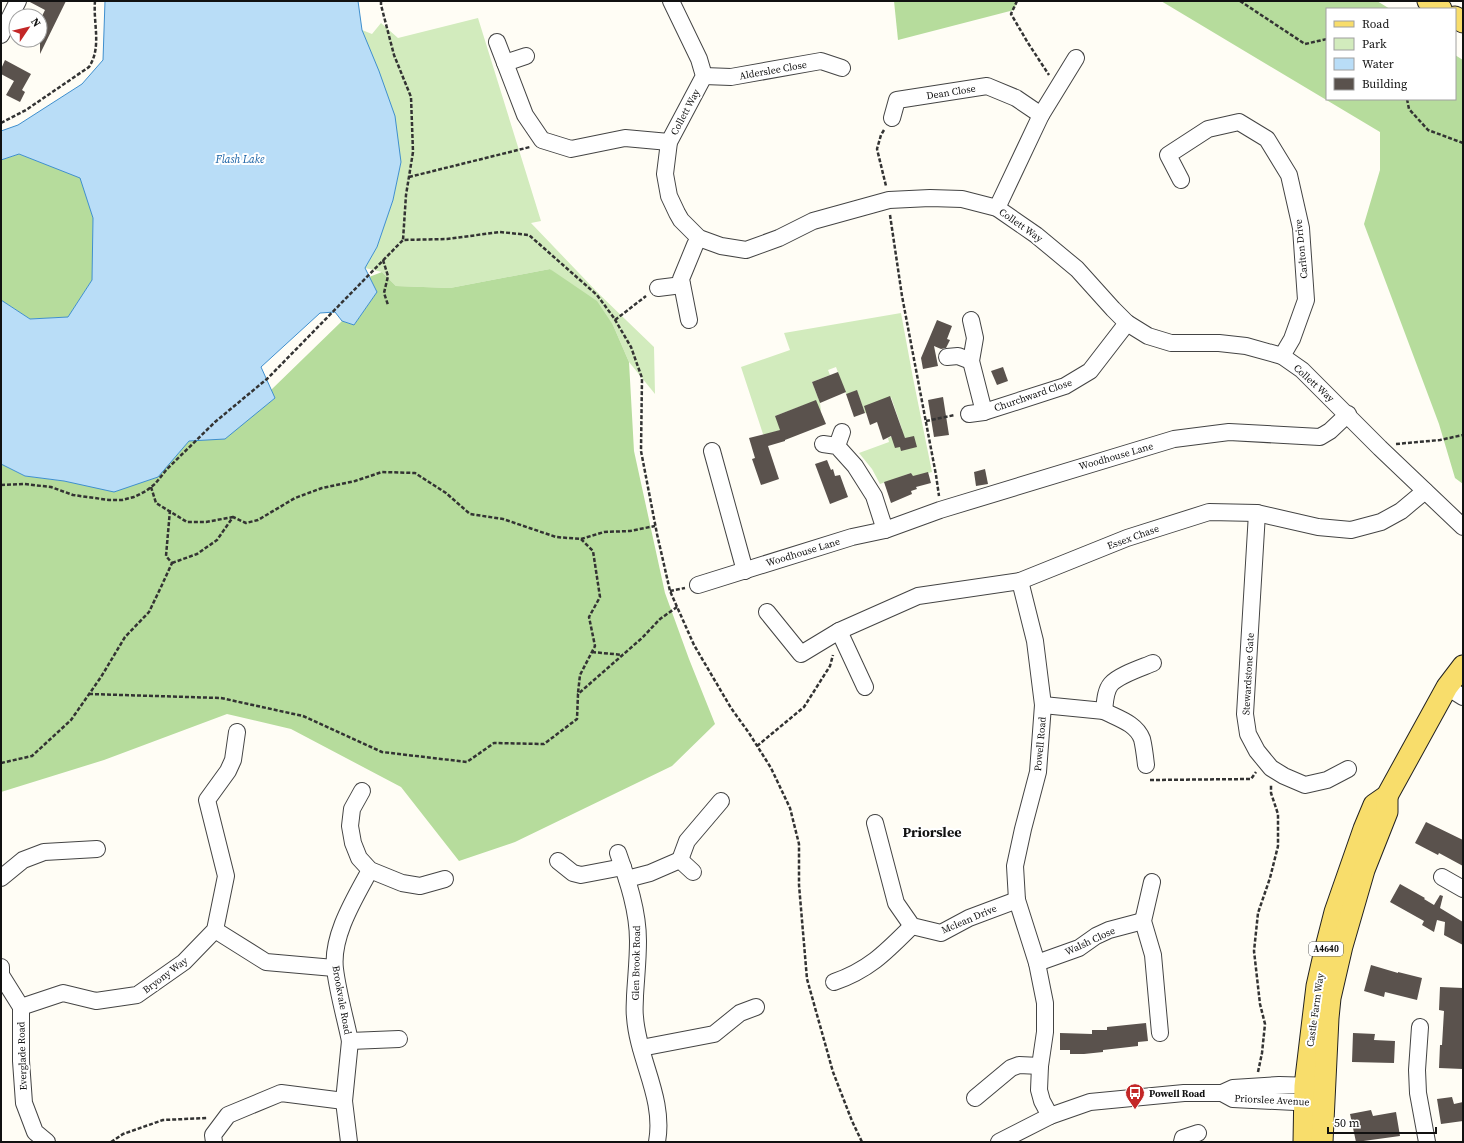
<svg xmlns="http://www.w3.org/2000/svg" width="1464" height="1143" viewBox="0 0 1464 1143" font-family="'Source Serif 4',serif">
	<rect width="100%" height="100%" fill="#fffdf5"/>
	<g fill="#d2ebbd">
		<polygon points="478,18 541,221 531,223 599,294 654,347 655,394 629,362 613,325 550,269 450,288 396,286 382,272 365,268 377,247 393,200 401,162 362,30 372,34 381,23 398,38"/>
		<polygon points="901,313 913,378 932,472 913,477 911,473 880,484 872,469 859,453 889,442 888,438 900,434 902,429 891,397 885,406 865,413 857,391 846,394 836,367 828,370 830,375 812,382 820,403 821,411 804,405 775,416 787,428 768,434 763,434 741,367 790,350 784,333"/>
	</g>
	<g fill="#b6dc9c">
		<polygon points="894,1 1017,1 1014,10 898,40"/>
		<polygon points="1161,1 1377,1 1390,9 1327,9 1327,99 1455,99 1455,55 1463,60 1463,484 1455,478 1439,424 1364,224 1380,170 1380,132"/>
		<polygon points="19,154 81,178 93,218 92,280 68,317 30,319 1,300 1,160"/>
		<polygon points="550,269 597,301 613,325 629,362 634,451 665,593 689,659 715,724 672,766 515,842 459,861 401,787 291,729 227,714 104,760 1,792 1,464 25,476 64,481 119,490 157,477 189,441 225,438 275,398 271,390 342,321 354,325 377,292 369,277 382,272 396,286 450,288"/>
	</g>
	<polygon fill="#b9ddf7" stroke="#3f8fce" points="105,1 358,1 362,30 379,71 395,116 401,162 393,200 377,247 365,268 377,292 354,325 342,321 335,312 320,313 261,367 275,398 225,439 189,441 158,477 114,492 64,481 25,476 1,464 1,300 30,319 68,317 92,280 93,218 80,178 19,154 1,160 1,131 18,125 82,84 103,60"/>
	<g fill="#5a524d">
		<polygon points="28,1 66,1 40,54 40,20 45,10"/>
		<polygon points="5,60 31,74 22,90 25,92 20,102 6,95 14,81 1,74 1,69"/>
		<polygon points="937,320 952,326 947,339 950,340 946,348 941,349 934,346 938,366 923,369 921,358"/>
		<polygon points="1003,367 1008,381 997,385 991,371"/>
		<polygon points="838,372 846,392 820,403 812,382"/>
		<polygon points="857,390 865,413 854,417 846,394"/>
		<polygon points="890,396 905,438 914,436 917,447 901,451 900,447 895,448 891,436 883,440 877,422 870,425 864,406"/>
		<polygon points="943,397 949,435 934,437 928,400"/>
		<polygon points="816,400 826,424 785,440 785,441 768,446 779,479 761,485 752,459 755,458 749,438 780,430 775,416"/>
		<polygon points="827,460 831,470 833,469 835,476 840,475 848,497 830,504 815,464"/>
		<polygon points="985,469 988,484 976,486 974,472"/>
		<polygon points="928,472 931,483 916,487 917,489 911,491 912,494 891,503 884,482 911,473 913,476"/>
		<polygon points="1426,822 1463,840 1463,866 1439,853 1438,855 1415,843"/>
		<polygon points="1400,884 1425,898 1424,899 1434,905 1440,895 1443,896 1440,908 1463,922 1463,945 1444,935 1445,922 1437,920 1434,932 1422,925 1424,921 1390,902"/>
		<polygon points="1371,965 1398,973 1398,972 1422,978 1417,1000 1385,992 1384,997 1364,991"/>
		<polygon points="1440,987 1463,988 1463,1069 1439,1068 1440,1045 1442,1045 1444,1011 1439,1010"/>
		<polygon points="1146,1023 1148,1041 1138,1042 1138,1046 1103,1050 1103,1052 1084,1054 1070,1054 1070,1050 1060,1050 1060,1033 1092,1034 1092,1030 1107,1030 1107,1027"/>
		<polygon points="1353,1033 1375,1034 1374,1040 1395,1041 1394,1063 1352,1062"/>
		<polygon points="1452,1097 1454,1104 1463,1102 1463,1121 1441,1124 1437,1099"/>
		<polygon points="1371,1110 1373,1116 1396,1112 1400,1136 1356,1142 1350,1114"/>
	</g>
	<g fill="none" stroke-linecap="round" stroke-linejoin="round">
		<defs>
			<g id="minor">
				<polyline points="671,1 699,59 704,76 669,142 665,174 669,196 677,213 681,220 699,238 721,246 746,250 779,238 813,221 889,200 930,198 962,199 997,208 1036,235 1077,269 1113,309 1127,323 1148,336 1171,343 1219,343 1246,346 1282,356 1302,370 1380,448 1463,527"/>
				<polyline points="1,35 18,1"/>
				<polyline points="497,42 525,115 542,140 571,149 625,138 669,142"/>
				<polyline points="505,63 526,56"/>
				<polyline points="704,76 731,77 821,61 842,68"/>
				<polyline points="892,118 897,100 987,86 1016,98 1041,115 1076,58"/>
				<polyline points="1181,180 1168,155 1208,129 1239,122 1267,139 1289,175 1301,228 1306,300 1292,339 1282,356"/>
				<polyline points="997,208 1041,115"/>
				<polyline points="658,288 682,285"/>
				<polyline points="689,320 681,279 695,245 699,238"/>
				<polyline points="971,320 975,338 971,361 984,412 1065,386 1090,371 1127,323"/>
				<polyline points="947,357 958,356 971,361"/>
				<polyline points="969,414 984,412"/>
				<polyline points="823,444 837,446 855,466 874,496 885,530"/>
				<polyline points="837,446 842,432"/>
				<polyline points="712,451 745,571"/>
				<polyline points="1257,513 1245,714 1248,734 1257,751 1271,768 1284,776 1305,785 1327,780 1348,769"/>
				<polyline points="1020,581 1035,641 1043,705 1038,772 1023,829 1015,866 1017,900 1037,963 1045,1003 1045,1032 1040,1066 1039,1090 1042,1101 1050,1116"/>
				<polyline points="698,585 852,537 885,530 940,510 1174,439 1229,432 1320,437 1330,431 1348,414"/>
				<polyline points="767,612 801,654 839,631 865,687"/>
				<polyline points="839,631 918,596 1020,581 1127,538 1209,512 1257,513 1318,527 1351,530 1381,522 1401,511 1425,491"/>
				<polyline points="1447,687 1463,697"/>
				<path d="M 1043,705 L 1104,711 C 1105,703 1105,691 1111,684 C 1119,675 1141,668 1153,663"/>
				<path d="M 1104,711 C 1117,718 1136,723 1142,739 C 1144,747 1145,756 1146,765"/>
				<polyline points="362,791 352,809 350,826 353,843 359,858 370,870 402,883 420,886 445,879"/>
				<polyline points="875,823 896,903 912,926 941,933 969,918 1017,900"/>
				<path d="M 618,853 C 628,881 638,911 638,941 C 638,960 636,978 635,996 C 635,1003 634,1010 635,1017 C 638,1060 665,1098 657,1142"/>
				<polyline points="680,860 687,841 721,801"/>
				<polyline points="558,861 573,873 581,875 623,867"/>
				<path d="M 370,870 C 355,898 331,936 335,969 C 338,993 345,1017 350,1041 L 399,1039"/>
				<polyline points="1442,877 1463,889"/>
				<polyline points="1,878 23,860 44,852 97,849"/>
				<polyline points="627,879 650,873 680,860 693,872"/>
				<polyline points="1152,882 1143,921 1153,955 1160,1033"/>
				<polyline points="215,930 266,962 334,968"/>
				<polyline points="1037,963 1079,948 1096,936 1109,930 1143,921"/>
				<polyline points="1,967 1,975 21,1007 21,1061 24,1103 35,1132 47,1142"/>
				<path d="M 834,982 C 869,970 886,952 912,926"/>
				<polyline points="21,1007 63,993 96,1001 137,995 184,962 215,930 226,876 207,800 228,771 233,760 237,732"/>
				<polyline points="1420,1027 1417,1070 1418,1093 1427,1142"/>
				<polyline points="641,1048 714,1034 740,1013 756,1007"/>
				<polyline points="1222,1093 1233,1099 1315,1103"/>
				<polyline points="975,1098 1011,1068 1019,1065 1040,1066"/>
				<polyline points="344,1101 349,1142"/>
				<polyline points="214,1142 213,1135 228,1115 281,1093 344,1101 350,1041"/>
				<polyline points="999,1142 1050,1116 1090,1102 1184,1093 1222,1093 1233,1088 1279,1085 1316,1086"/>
				<polyline points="1182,1142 1183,1138 1198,1133"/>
			</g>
			<g id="major">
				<polyline points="1428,1 1441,9"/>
				<polyline points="1455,17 1463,22"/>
				<polyline points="1304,1142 1305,1086 1317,986 1324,955 1335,912 1364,829 1374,805 1387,796 1447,687 1463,666"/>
				<polyline points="1322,1142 1328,1018 1330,998 1342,946 1364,870 1387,812 1387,796"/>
			</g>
		</defs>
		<use href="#minor" stroke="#444" stroke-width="18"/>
		<use href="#major" stroke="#222" stroke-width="23"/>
		<g stroke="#333" stroke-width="2.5" stroke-dasharray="4 2" stroke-linecap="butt">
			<polyline points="381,1 381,5 394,55 411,97 413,152 406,195 403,240"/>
			<polyline points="1017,1 1011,14 1028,43 1049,75"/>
			<polyline points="1240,1 1305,44 1327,39"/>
			<polyline points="1407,99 1409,109 1428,130 1463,143"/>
			<path d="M 1,123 L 26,110 L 89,67 C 102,47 93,24 95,1"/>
			<polyline points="884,130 881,135 877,149 886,186"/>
			<polyline points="409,177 530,147"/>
			<polyline points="890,215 902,296 936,475 939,496"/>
			<polyline points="383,260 388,276 384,293 388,305"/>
			<polyline points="615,320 646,296"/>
			<polyline points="926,421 955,415"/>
			<polyline points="1396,444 1440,440 1463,435"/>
			<polyline points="1,485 24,484 51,487 73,495 109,500 122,500 134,497 146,491 155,484 167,469 215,422 268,378 403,240 447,239 500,232 529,235 597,295 614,318 631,347 642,378 641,451 657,534 670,591 694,645 731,708 749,733 771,768 790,808 799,844 799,885 807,979 833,1072 852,1121 862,1142"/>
			<polyline points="151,487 156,503 187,522 206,522 233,517"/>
			<polyline points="581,539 604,532 630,531 655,526"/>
			<polyline points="172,563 197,554 217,540 233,517 246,523 258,520 295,498 322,488 355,481 382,472 415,473 446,493 470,514 503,519 556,537 581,539 593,551 600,597 589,617 595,646 580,675 578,693"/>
			<polyline points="670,591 685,588"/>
			<polyline points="592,652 623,655"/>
			<polyline points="89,694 221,698 303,716 382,752 467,762 494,743 544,744 577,719 578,694 642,638 660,619 677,607"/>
			<polyline points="757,746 804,707 830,666 833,655"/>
			<polyline points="1,763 32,756 71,720 101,677 125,637 149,612 161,587 172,563 166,556 170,510"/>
			<polyline points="1150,780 1251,779 1256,772"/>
			<polyline points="1258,1072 1262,1053 1265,1024 1260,1004 1254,951 1258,913 1270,878 1278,846 1278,814 1271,793 1271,784"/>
			<polyline points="111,1142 123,1134 163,1120 207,1118"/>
		</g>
		<use href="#minor" stroke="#fff" stroke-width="16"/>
		<use href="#major" stroke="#f8dd6b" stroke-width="21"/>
	</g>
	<defs>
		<symbol id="bus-pin" viewBox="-11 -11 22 30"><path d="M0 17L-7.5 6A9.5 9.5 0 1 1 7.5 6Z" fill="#c32727" stroke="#fff"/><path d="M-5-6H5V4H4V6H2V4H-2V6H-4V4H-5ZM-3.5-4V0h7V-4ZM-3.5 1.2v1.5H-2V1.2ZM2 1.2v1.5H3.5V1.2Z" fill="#fff"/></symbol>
	</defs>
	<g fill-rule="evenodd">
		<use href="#bus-pin" x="1124" y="1082" width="22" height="30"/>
	</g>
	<g text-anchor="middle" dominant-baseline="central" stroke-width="4" stroke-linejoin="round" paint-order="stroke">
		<rect fill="#fff" stroke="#585858" stroke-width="1" x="1309" y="942" width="34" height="14" rx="3"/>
		<g font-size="9" font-weight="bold" fill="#111">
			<text x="1326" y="949">A4640</text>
		</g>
		<g font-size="10" fill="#111" stroke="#fff">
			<text transform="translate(773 70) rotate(-10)">Alderslee Close</text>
			<text transform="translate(951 92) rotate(-9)">Dean Close</text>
			<text transform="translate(685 112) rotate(-62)">Collett Way</text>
			<text transform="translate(1021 225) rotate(35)">Collett Way</text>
			<text transform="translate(1301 249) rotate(-96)">Carlton Drive</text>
			<text transform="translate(1314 383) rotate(42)">Collett Way</text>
			<text transform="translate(1033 395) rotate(-19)">Churchward Close</text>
			<text transform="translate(1116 456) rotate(-16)">Woodhouse Lane</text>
			<text transform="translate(1133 537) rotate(-20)">Essex Chase</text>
			<text transform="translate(803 552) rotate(-17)">Woodhouse Lane</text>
			<text transform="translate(1248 674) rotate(-87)">Stewardstone Gate</text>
			<text transform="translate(1040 744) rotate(-85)">Powell Road</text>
			<text transform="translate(969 919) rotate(-23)">Mclean Drive</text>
			<text transform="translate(1090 941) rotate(-25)">Walsh Close</text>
			<text transform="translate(636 963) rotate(-89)">Glen Brook Road</text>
			<text transform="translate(165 975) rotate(-37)">Bryony Way</text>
			<text transform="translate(342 1000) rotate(80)">Brookvale Road</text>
			<text transform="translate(1315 1010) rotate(-82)">Castle Farm Way</text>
			<text transform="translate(22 1056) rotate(-92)">Everglade Road</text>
			<text transform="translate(1272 1100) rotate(3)">Priorslee Avenue</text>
		</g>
		<g font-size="10" font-weight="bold" fill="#111" stroke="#fff" text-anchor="start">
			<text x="1149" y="1093">Powell Road</text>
		</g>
		<g font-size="11" font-style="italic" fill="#1761a5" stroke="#fff">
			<text x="240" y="159">Flash Lake</text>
		</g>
		<g font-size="14" font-weight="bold" fill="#111" stroke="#fff">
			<text x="932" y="832">Priorslee</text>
		</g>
	</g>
	<rect width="1464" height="1143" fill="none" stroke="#111111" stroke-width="4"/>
	<rect x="1326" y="8" width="130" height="92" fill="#ffffff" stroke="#a0a0a0"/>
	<rect x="1334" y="21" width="20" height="6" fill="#f8dd6b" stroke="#a0a0a0"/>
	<text x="1362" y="28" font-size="12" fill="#111111">Road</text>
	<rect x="1334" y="38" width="20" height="12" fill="#d2ebbd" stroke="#a0a0a0"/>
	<text x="1362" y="48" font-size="12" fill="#111111">Park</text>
	<rect x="1334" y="58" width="20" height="12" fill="#b9ddf7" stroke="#a0a0a0"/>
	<text x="1362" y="68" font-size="12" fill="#111111">Water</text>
	<rect x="1334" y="78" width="20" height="12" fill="#5a524d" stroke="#a0a0a0"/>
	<text x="1362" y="88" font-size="12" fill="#111111">Building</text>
	<g transform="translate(28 28) rotate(55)"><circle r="19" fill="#ffffff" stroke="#a0a0a0"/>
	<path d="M0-3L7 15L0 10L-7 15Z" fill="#c32727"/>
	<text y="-6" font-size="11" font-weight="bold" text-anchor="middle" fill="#111111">N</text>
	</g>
	<path d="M1328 1127v6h108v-6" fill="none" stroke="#111111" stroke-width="2"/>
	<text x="1334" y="1127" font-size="12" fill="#111111" stroke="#ffffff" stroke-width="3" paint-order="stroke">50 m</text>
</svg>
